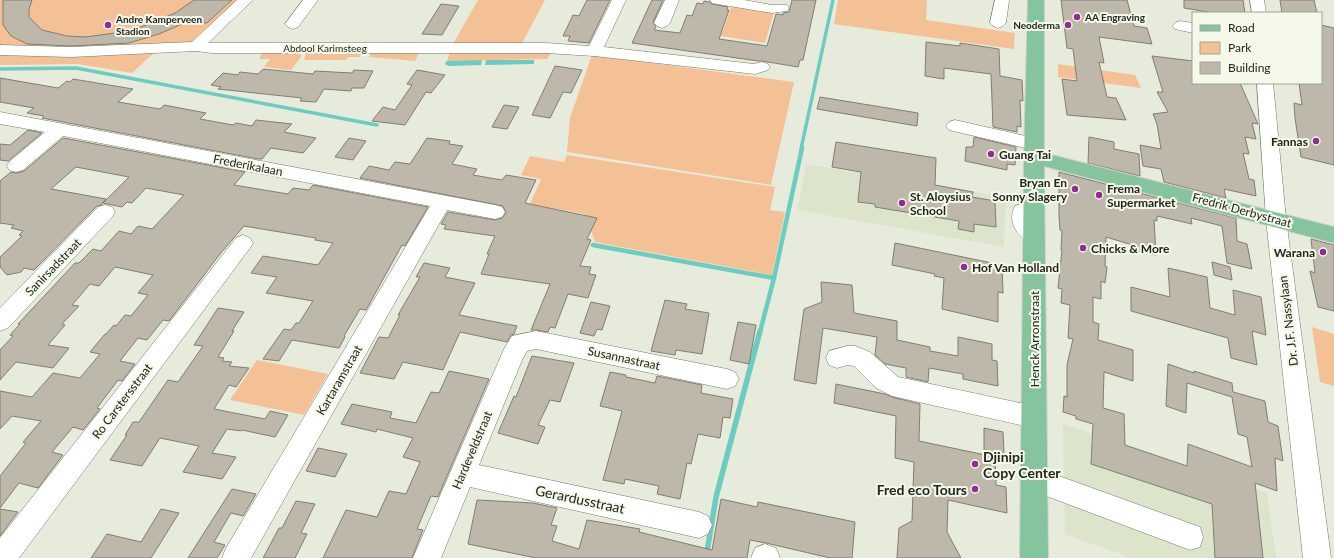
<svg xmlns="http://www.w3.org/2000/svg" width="1334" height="558" viewBox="0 0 1334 558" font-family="Lato,sans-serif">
	<rect width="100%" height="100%" fill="#e6ebdb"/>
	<g fill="#dce4cc">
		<polygon points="806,164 1006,197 1004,247 798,210"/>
		<polygon points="1063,424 1267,493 1276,558 1131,558 1065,534"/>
	</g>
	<g fill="#f4c096">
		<polygon points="0,0 244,0 192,45 0,48"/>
		<polygon points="478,0 545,0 521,45 453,44"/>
		<polygon points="838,0 927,0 926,20 1015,33 1014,49 834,24"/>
		<polygon points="733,3 775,9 765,43 721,36"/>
		<polygon points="158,49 132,73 78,64 0,65 0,52"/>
		<polygon points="363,49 360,57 348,57 346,60 304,60 307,51"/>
		<polygon points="372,49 420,51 415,61 369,57"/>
		<polygon points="264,50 298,51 301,54 301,57 291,70 264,67 270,59 259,59"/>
		<polygon points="451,50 552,52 547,59 447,61"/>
		<polygon points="592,55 794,82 771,185 567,152 570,118"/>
		<polygon points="1058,64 1135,75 1141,88 1058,77"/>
		<polygon points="567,155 775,187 770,210 785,212 772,275 595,242 585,214 530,204 541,179 521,175 530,156 564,162"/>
		<polygon points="1312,327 1334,334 1334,386 1320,382"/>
		<polygon points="257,360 328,374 304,415 230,400"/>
	</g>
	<g fill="#6acdbf">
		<polygon points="482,60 481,65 450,66 446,65 445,63 447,61"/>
		<polygon points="486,60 534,60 534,64 485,65"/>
	</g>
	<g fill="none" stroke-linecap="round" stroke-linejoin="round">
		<g stroke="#6acdbf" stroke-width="3.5">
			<polyline points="0,69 76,68 377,125"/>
			<polyline points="801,149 833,0"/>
		</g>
		<g stroke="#6acdbf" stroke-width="4.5">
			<polyline points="593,245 774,278"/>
			<polyline points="760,332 774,278 802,148"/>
		</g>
		<polyline stroke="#6acdbf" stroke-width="5.5" points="706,558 716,497 760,331"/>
	</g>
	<g fill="#bdb8a9" stroke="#837d6f">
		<polygon points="3,0 32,0 29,9 29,17 42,30 67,36 85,37 123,32 141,27 175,13 194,0 232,0 207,23 189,21 159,34 129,43 71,46 27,44 11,36 3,25"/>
		<polygon points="587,0 610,0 589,43 568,41 570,36 563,36 573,15 579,16"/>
		<polygon points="652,0 663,0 653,22 656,27 654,30 680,33 687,15 692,16 697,3 703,4 704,1 709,2 712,4 728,7 727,10 729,10 719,39 767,46 776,14 783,15 783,13 789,12 792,0 816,0 803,60 800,60 798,67 762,61 758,61 632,43"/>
		<polygon points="1061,0 1127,0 1134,26 1147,28 1152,44 1099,37 1104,63 1099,62 1107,97 1116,98 1126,120 1067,115 1062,79 1077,81 1073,49 1067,48"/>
		<polygon points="1184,0 1243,0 1245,13 1214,13 1184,8"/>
		<polygon points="1280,0 1314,0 1317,13 1282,13"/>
		<polygon points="441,4 459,6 442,35 422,34"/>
		<polygon points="1321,25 1334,28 1334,165 1301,157 1295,118 1294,103 1302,105 1299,83 1321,83"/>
		<polygon points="926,42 960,46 960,43 999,49 1000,76 1022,80 1023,101 1020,100 1021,127 1017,126 1017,132 993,127 991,74 944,68 944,79 925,76"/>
		<polygon points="1152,56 1193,61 1193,83 1240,83 1258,124 1252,123 1256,139 1245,137 1249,154 1243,153 1249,179 1254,180 1256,196 1224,189 1226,198 1164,182 1161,169 1143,166 1140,145 1161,149 1157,124 1153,114 1168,112 1157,92 1163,92"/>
		<polygon points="555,66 582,70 571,93 563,92 550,118 532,115"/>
		<polygon points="263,69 313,74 315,71 352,73 354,70 373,71 364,88 352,88 351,91 324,89 316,102 300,101 302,98 218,89 221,87 211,85 223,73 238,75 240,72 258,74"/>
		<polygon points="417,70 445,75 431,93 426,92 405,125 372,121 383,107 395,110 412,85 407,84"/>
		<polygon points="0,78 58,88 67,81 70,82 73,79 133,89 118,102 160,109 164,105 206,113 200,119 233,125 236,123 252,126 256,120 292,124 284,132 316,138 303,153 271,148 262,159 258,159 42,118 44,116 27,113 34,108 0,102"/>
		<polygon points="820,97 918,113 917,126 817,109"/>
		<polygon points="504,105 519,107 507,129 492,127"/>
		<polygon points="28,130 42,133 8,161 0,160 0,144 10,145"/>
		<polygon points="974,137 1016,147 1015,165 1007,164 1007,170 965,161 966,147 973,147"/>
		<polygon points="1089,137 1114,142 1114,149 1139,154 1140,176 1088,163"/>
		<polygon points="63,138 245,172 234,185 288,194 293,188 309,190 313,185 428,207 405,246 402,245 366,310 360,309 344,336 345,337 339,348 292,340 279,361 263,359 284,329 291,330 296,323 299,323 313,301 266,293 277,277 251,273 263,256 318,265 333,243 315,240 316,238 244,226 220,254 169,321 163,320 147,340 138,338 120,361 135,364 122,381 118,380 97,408 100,409 83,430 73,427 52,452 63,455 38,488 19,483 0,508 0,476 26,443 23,442 41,421 12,416 0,429 0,391 32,397 53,373 80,378 100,354 90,352 105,334 106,334 114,325 116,326 125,315 131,316 148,295 138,293 153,275 115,267 99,286 90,284 72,305 79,306 62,324 65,325 48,345 69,348 53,368 16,362 0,380 0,350 13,336 10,335 20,324 18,324 75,263 79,263 93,249 101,251 119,231 131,234 138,226 152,229 184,195 146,188 132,203 127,202 122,207 103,203 129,177 76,167 51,189 106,199 101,205 97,206 34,270 24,268 21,272 7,275 0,267 0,257 22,236 19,235 23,231 11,228 14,225 0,223 0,181 11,172 16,173 24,171"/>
		<polygon points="349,138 366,141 353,160 335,157"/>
		<polygon points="427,138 450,141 449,144 463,146 452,164 477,169 473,175 502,180 506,175 536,180 525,203 597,218 587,239 591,240 580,266 591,267 589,274 596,275 588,298 568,294 555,328 550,327 548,332 536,330 531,330 550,284 481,274 489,254 487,254 495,236 444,229 446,225 441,224 448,212 495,220 502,218 506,213 503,206 360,178 369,166 389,170 395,162 410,164"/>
		<polygon points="836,142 936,158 935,185 973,192 972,197 995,201 996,227 974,224 974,232 958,229 959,221 875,207 875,204 858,202 861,172 832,167"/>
		<polygon points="1059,172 1236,218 1237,241 1247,244 1252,269 1227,263 1222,226 1191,218 1192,224 1157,216 1157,221 1154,220 1156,255 1137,251 1136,246 1106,237 1105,266 1107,267 1105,283 1101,281 1101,299 1093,297 1093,322 1099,324 1098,340 1133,350 1133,381 1104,372 1103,408 1124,414 1125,445 1187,466 1188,444 1252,467 1247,437 1238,434 1232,397 1187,383 1186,413 1166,406 1168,364 1194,373 1194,371 1232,383 1233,392 1265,401 1268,422 1278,426 1283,461 1275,458 1277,491 1255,483 1263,558 1215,558 1212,504 1091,464 1093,424 1076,419 1076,416 1063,412 1064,396 1067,397 1067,365 1073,339 1068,338 1070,305 1061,303 1062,289 1058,288 1062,250 1061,250 1062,231 1060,230 1059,215"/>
		<polygon points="1311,239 1334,245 1334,311 1318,307 1310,271 1315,273"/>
		<polygon points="895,243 1002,265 1003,293 998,292 998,322 942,309 944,278 934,276 935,274 892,265"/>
		<polygon points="1212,262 1230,267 1232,280 1214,275"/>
		<polygon points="424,263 450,268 445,277 475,283 459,315 517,326 514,334 511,335 507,342 460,332 443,370 403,362 394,379 360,373 379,337 388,338 400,315 398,315 420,277 416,277"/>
		<polygon points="1168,268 1207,277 1210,308 1235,315 1233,290 1261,297 1266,335 1252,331 1257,365 1231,358 1228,338 1131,311 1131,287 1170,297"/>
		<polygon points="821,282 852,285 854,313 897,321 897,340 930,347 930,351 958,356 958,337 992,344 992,360 997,361 998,386 963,379 963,374 929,368 928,382 906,377 906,368 885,364 875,355 877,337 823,328 816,384 794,380 804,309 822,302"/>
		<polygon points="665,300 687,304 685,309 709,313 702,354 676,350 675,355 651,351"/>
		<polygon points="591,302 610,306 602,330 597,329 594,336 580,333"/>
		<polygon points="218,308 244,312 232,331 234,331 218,357 224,358 222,361 232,362 229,366 249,368 236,387 229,385 214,409 265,419 270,411 288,415 275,437 242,430 241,431 227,429 212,453 236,457 222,479 183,472 199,446 160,438 142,466 110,460 127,435 125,435 133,422 139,422 168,380 178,382 203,346 194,345"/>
		<polygon points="738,322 756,325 749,364 730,360"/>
		<polygon points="532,356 574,363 560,402 550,400 538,425 545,427 538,444 498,433 514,396 516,397"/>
		<polygon points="449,371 489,379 438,497 431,496 417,529 423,530 412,558 323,558 346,510 377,517 389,491 406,494 420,462 403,457 413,438 377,429 376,432 341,424 352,404 392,412 390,418 416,423 431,392 439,393"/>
		<polygon points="610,372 626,375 626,377 655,383 657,376 702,385 701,393 733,399 730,418 723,417 720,438 698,434 691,464 687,463 680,499 657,494 659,486 625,479 624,484 603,480 622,411 600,406"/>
		<polygon points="836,384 885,394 892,397 920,404 919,441 995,457 996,485 1006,487 1007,513 948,500 947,532 961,558 897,558 899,528 912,521 914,462 895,458 896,416 834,403"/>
		<polygon points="984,428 1003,432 1004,454 984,450"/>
		<polygon points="318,448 347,454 335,477 306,471"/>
		<polygon points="232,489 256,494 243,516 231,513 214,542 225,545 217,558 188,558"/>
		<polygon points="721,499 757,507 758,502 855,522 852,558 830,558 766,543 750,540 747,558 536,558 468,544 477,500 533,503 557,508 551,525 557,526 552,541 579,549 587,520 640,529 639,532 712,550"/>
		<polygon points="296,501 315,504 301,533 307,534 295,558 263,558 279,528 282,528"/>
		<polygon points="0,509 18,512 0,536"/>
		<polygon points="161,509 179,513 151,558 91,558 107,534 141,542"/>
	</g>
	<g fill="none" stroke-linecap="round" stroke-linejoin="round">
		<defs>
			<g id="minor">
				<polygon points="237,0 253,0 208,43 546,43 589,46 612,0 626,0 604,47 754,64 762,62 768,64 770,67 768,70 755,74 594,56 546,53 212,53 196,51 71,57 0,55 0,45 71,47 192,42"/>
				<polygon points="303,0 318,0 298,27 293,29 288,27 285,24"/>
				<polygon points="665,0 679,0 670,23 667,26 662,28 657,26 654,23"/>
				<polygon points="710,0 744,0 772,5 787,5 789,8 787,11 772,13 717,4 712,3"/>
				<polygon points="995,0 1009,0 1006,23 1003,26 998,28 993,26 990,23"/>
				<polygon points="1250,0 1264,0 1266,13 1252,13"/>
				<polygon points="1180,21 1193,23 1193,33 1175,29 1172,26 1175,23"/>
				<polygon points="1257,83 1273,83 1286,219 1331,558 1303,558 1266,219"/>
				<polygon points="0,112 495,205 502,207 505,212 502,217 495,219 447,210 251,558 222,558 226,548 430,206 63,136 23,170 16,172 9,170 7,166 9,162 45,132 0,124"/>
				<polygon points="955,120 1034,138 1040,140 1043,144 1040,148 1034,150 949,130 946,126 949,122"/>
				<path d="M 1025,203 L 1041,207 L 1044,212 L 1041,217 L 1031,218 L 1031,221 L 1041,230 L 1044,235 L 1041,240 C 1022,246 1005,224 1015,206 Z"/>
				<polygon points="105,205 112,207 115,212 112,217 8,328 0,331 0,308 98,207"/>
				<polygon points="243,235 250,238 253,243 250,248 19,558 0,558 0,538 236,238"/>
				<polygon points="536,331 727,369 735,372 739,379 735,386 727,389 536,349 527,351 522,360 479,465 699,512 708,516 712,525 708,534 699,538 470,487 441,558 413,558 504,349 512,336"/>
				<polygon points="847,346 855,346 870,352 898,377 1034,406 1043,409 1046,417 1043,425 1034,428 892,396 876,388 854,366 847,365 837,368 829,365 826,358 829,351"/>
				<polygon points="1034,467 1200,527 1203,537 1200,547 1190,550 1025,488 1021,479 1025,470"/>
				<polygon points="765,544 776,548 780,558 751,558 755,548"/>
			</g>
			<polygon id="major" points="1028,0 1044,0 1044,153 1334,227 1334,243 1044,166 1048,558 1020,558 1024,157"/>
		</defs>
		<use href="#minor" stroke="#74796a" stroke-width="1"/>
		<use href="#major" stroke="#cecfce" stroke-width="2"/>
		<use href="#minor" fill="#fff" fill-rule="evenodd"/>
		<use href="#major" fill="#86c49d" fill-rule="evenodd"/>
	</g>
	<g fill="#902d94" stroke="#f4f9e9" stroke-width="1.5">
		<circle cx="1077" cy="17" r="4"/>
		<circle cx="108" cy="25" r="4"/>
		<circle cx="1068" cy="25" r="4"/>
		<circle cx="1316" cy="141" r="4"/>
		<circle cx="991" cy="154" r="4"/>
		<circle cx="1075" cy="189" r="4"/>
		<circle cx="1099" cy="195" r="4"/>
		<circle cx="902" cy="203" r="4"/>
		<circle cx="1083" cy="248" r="4"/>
		<circle cx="1323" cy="252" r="4"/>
		<circle cx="964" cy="267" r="4"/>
		<circle cx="975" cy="464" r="4"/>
		<circle cx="975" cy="489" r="4"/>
	</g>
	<g text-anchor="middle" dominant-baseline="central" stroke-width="4" stroke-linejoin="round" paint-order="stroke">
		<g font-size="10" font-weight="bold" fill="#22241e" stroke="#f4f9e9" text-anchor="start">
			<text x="1085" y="17">AA Engraving</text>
			<text x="116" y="19">Andre Kamperveen<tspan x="116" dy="12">Stadion</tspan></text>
			<text x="1060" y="25" text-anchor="end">Neoderma</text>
		</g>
		<g font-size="10" fill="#22241e" stroke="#f4f9e9">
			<text x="325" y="48">Abdool Karimsteeg</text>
		</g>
		<g font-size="12" font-weight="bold" fill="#22241e" stroke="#f4f9e9" text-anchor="start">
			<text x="1308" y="141" text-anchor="end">Fannas</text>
			<text x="999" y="154">Guang Tai</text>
			<text x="1067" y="182" text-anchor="end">Bryan En<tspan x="1067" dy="14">Sonny Slagery</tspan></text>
			<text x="1107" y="188">Frema<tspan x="1107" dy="14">Supermarket</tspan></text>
			<text x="910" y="196">St. Aloysius<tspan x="910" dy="14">School</tspan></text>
			<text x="1091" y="248">Chicks &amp; More</text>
			<text x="1315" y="252" text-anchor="end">Warana</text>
			<text x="972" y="267">Hof Van Holland</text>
		</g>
		<g font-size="12" fill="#22241e" stroke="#f4f9e9">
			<text transform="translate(248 165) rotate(11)">Frederikalaan</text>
			<text transform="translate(1242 210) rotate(15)">Fredrik Derbystraat</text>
			<text transform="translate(53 267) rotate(-46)">Sanirsadstraat</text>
			<text transform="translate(1288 321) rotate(-97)">Dr. J.F. Nassylaan</text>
			<text transform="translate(1034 339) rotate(-90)">Henck Arronstraat</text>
			<text transform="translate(624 358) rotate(12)">Susannastraat</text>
			<text transform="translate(339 380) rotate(-60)">Kartaramstraat</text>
			<text transform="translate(122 401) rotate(-53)">Ro Carstersstraat</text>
			<text transform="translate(472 450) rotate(-67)">Hardeveldstraat</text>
		</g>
		<g font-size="14" font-weight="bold" fill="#22241e" stroke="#f4f9e9" text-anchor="start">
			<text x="983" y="456">Djinipi<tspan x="983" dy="16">Copy Center</tspan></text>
			<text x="967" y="489" text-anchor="end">Fred eco Tours</text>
		</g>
		<g font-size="14" fill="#22241e" stroke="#f4f9e9">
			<text transform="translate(580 499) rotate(12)">Gerardusstraat</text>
		</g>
	</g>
	<rect x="1192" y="12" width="130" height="72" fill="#f4f9e9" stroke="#a0a498"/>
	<rect x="1200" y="25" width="20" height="6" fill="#86c49d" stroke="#a0a498"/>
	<text x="1228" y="32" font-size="12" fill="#22241e">Road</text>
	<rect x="1200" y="42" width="20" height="12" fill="#f4c096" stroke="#a0a498"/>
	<text x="1228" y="52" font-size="12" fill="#22241e">Park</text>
	<rect x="1200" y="62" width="20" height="12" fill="#bdb8a9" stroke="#a0a498"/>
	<text x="1228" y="72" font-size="12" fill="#22241e">Building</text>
</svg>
